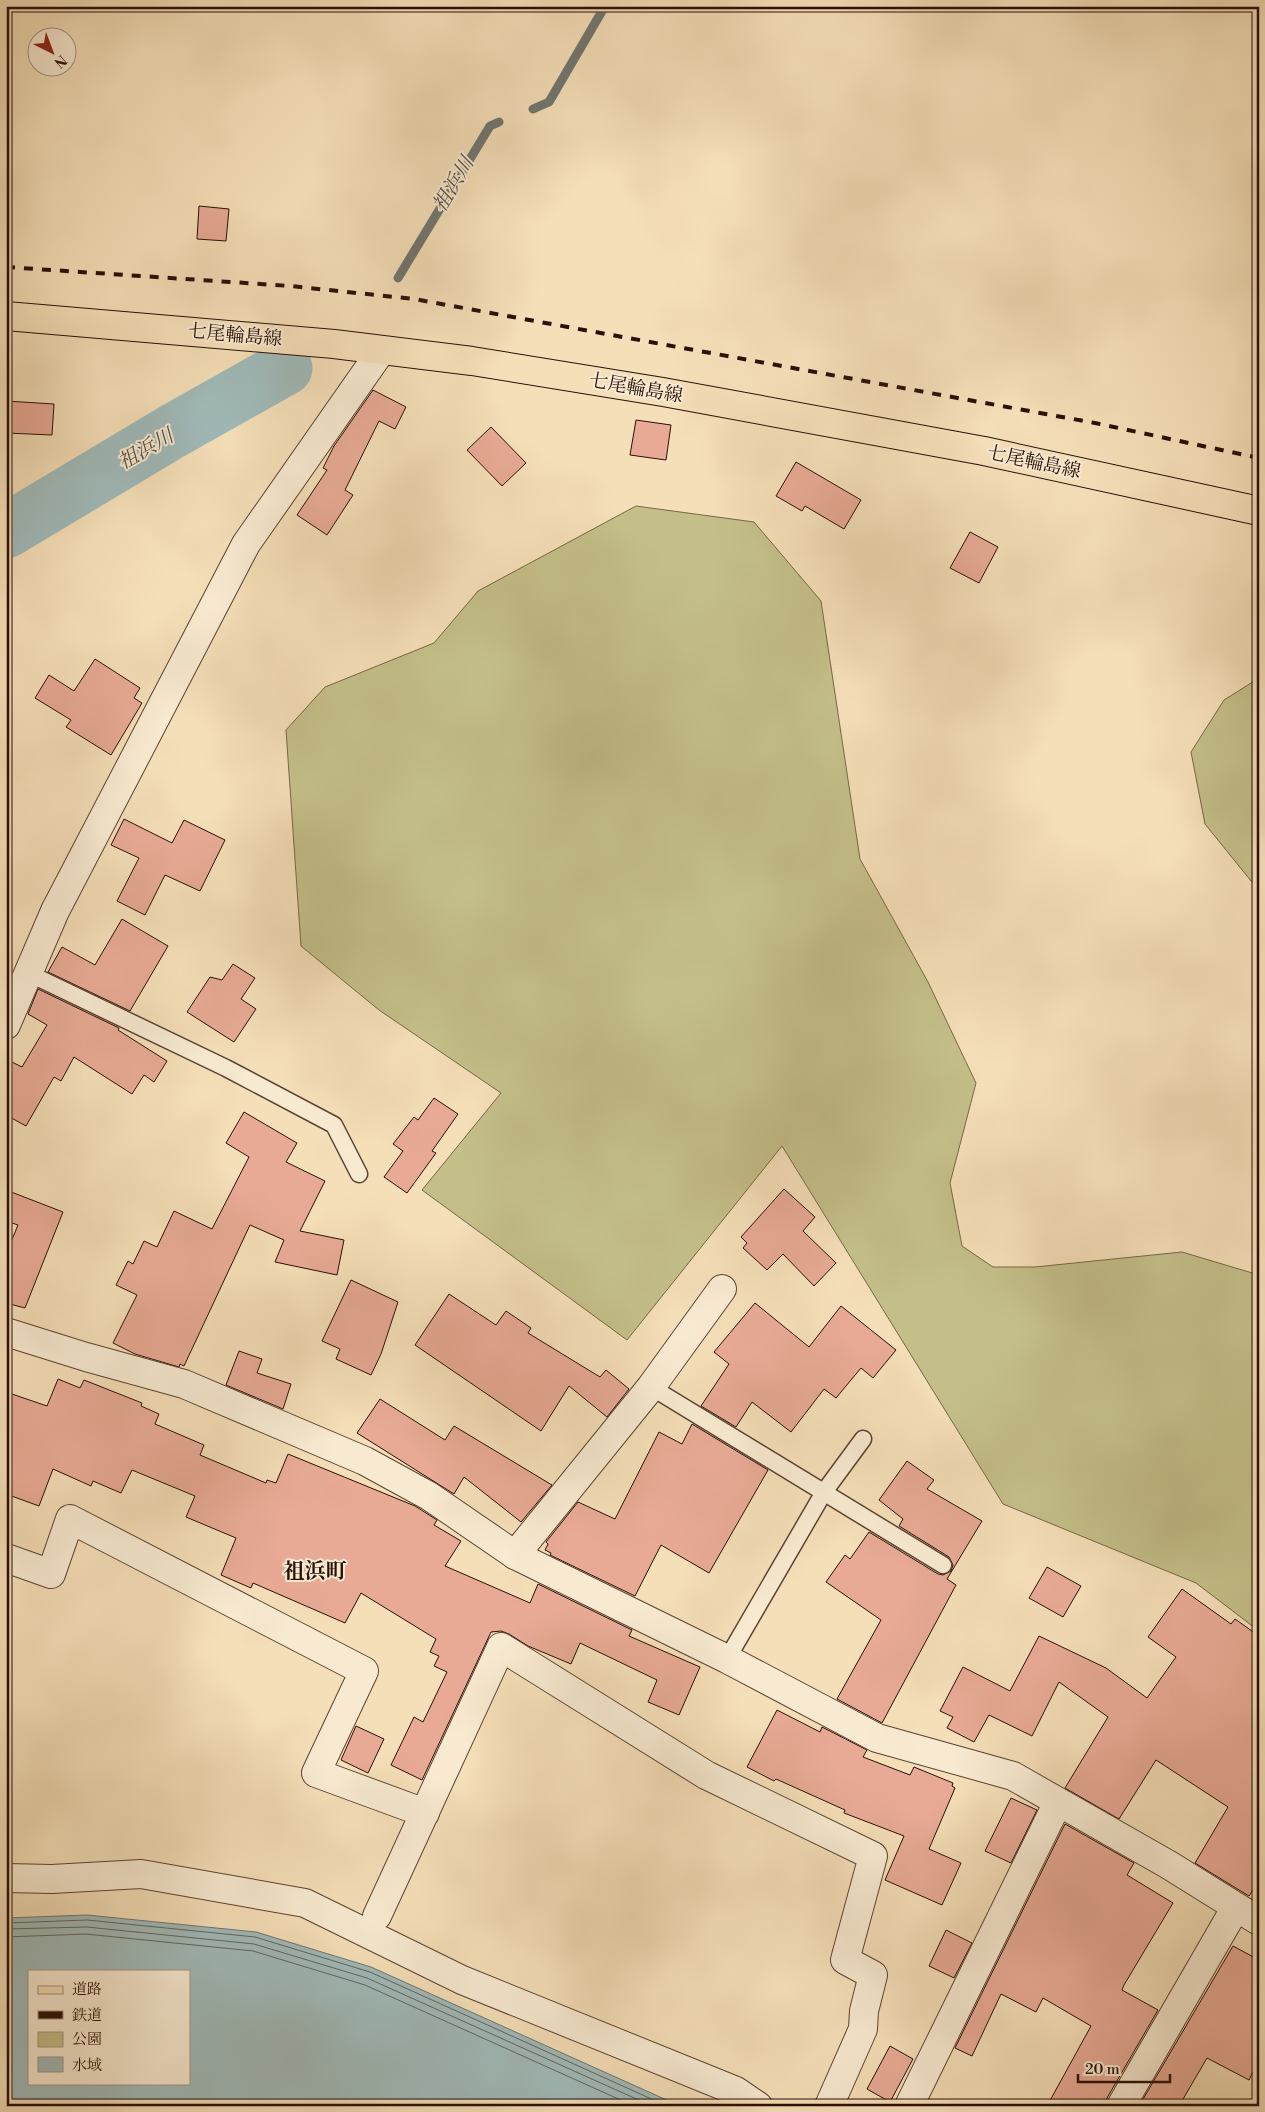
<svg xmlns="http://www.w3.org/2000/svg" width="1265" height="2112" viewBox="0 0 1265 2112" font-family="'Libre Bodoni','Noto Serif JP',serif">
	<rect width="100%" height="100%" fill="#f5dfb8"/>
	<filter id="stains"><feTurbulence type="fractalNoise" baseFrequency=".004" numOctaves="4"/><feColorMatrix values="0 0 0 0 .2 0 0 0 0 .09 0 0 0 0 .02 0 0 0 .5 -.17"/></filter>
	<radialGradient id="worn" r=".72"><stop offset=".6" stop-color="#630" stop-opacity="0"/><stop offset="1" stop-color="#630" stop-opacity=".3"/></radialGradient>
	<g fill="#c4bf89" stroke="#766748">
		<polygon points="636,506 754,522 821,601 860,859 928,982 976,1083 950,1183 962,1246 993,1267 1035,1267 1182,1252 1259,1275 1259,1631 1196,1583 1003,1504 782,1146 627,1340 422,1190 501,1093 379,1010 301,946 286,730 325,687 434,643 478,591"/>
		<polygon points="1259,678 1259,888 1251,881 1205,824 1191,752 1224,700"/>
	</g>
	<path fill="#a0bab9" stroke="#707671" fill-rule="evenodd" d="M 87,1915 L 256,1932 L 371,1967 L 680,2106 L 6,2106 L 6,1918 ZM 29,1971 L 189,1971 L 189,2083 L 29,2083 Z"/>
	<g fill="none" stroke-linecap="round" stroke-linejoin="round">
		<g stroke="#646460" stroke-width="1">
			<polyline points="6,1923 87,1920 255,1937 370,1972 667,2106"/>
			<polyline points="6,1929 87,1927 254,1944 367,1978 652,2106"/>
			<polyline points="6,1937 86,1934 253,1951 365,1985 634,2106"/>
		</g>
		<g stroke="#707671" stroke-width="9">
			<polyline points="533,109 549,102 605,6"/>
			<polyline points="398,278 490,126 499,122"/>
		</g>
		<polyline stroke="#a0bab9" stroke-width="55" points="6,531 173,431 285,368"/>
	</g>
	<g fill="#e8aa95" stroke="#290f06">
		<polygon points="199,206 229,209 226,241 197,239"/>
		<polygon points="373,390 406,407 395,429 379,421 345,490 353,495 327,535 297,515 327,470 323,468 334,446"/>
		<polygon points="6,401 54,404 52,435 6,433"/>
		<polygon points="636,420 671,425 666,460 630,455"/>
		<polygon points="491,427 526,463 502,486 467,450"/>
		<polygon points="796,462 861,500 844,529 805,506 802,511 776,496"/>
		<polygon points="970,532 998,547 979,583 950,568"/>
		<polygon points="95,659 140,688 134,698 142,703 111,755 66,727 71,720 35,698 49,675 74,691"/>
		<polygon points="124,819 172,843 184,820 225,840 200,891 165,875 145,915 117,901 139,858 111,845"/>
		<polygon points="122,919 168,946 130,1011 48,972 62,947 95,965"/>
		<polygon points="233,964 255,978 241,999 256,1009 234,1042 187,1012 210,977 222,980"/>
		<polygon points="38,989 119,1028 118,1030 167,1061 154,1082 144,1075 132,1094 74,1057 61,1081 54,1077 26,1126 6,1115 6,1059 22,1067 47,1025 28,1014"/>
		<polygon points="434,1098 458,1114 432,1151 436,1153 407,1193 384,1177 403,1151 393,1144 414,1117 418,1120"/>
		<polygon points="244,1112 297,1143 286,1162 325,1181 300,1231 344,1240 337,1275 275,1262 284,1240 250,1225 184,1366 180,1364 179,1367 135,1354 113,1343 137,1295 116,1285 128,1261 133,1264 144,1241 157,1247 174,1211 212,1229 249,1157 226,1143"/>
		<polygon points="784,1189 815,1217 803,1231 836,1263 814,1286 783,1254 767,1270 743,1248 747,1243 741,1237"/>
		<polygon points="6,1190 63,1212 25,1308 6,1303 6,1254 18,1225 6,1221"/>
		<polygon points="351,1280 398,1302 381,1354 371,1375 336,1359 340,1349 322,1341"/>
		<polygon points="449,1294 496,1325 506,1311 531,1328 528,1333 600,1377 606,1370 629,1389 607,1417 569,1386 541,1431 415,1345"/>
		<polygon points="755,1303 809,1347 841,1306 896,1350 873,1378 861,1368 836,1398 824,1389 791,1432 752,1402 736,1427 701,1406 729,1364 714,1352"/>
		<polygon points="239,1351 262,1359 257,1373 291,1384 283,1409 226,1385"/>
		<polygon points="58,1379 80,1388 84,1380 142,1403 141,1406 159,1414 155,1424 204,1445 200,1455 266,1483 267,1480 276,1483 288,1454 415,1506 437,1520 434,1525 461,1541 445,1566 530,1603 538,1584 632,1630 629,1636 700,1667 679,1715 648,1702 657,1680 580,1643 571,1664 528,1646 509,1634 501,1631 491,1632 422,1780 391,1765 414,1717 423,1722 447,1672 434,1666 439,1656 430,1652 436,1639 361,1593 345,1623 253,1583 251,1588 221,1575 236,1538 186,1517 195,1496 132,1470 121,1493 93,1481 91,1486 53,1469 39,1506 6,1494 6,1392 47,1406"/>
		<polygon points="380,1399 445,1440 454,1426 552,1485 521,1522 464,1477 454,1494 357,1433"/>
		<polygon points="692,1424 768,1470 709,1573 661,1545 635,1596 550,1555 551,1553 545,1550 548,1544 546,1542 578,1502 615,1519 659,1432 682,1444"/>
		<polygon points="907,1461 934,1480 927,1489 982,1521 947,1579 956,1585 882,1723 837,1699 881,1620 826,1582 845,1555 850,1559 869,1532 938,1574 943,1575 951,1571 953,1565 949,1557 899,1526 903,1519 879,1500"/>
		<polygon points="1047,1567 1081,1586 1063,1617 1029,1598"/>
		<polygon points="1182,1589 1231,1624 1235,1619 1259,1636 1259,1881 1249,1896 1195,1863 1228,1807 1156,1760 1119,1819 1065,1788 1108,1717 1059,1682 1032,1736 989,1715 974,1742 947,1728 953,1717 940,1711 963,1667 1010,1691 1039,1636 1106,1668 1147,1698 1176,1657 1148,1637"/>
		<polygon points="777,1710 820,1732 822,1727 867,1750 863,1757 910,1775 914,1767 953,1783 952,1786 955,1788 929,1849 961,1863 942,1905 885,1880 904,1836 844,1813 845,1810 776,1779 774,1781 747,1767"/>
		<polygon points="356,1726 384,1739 368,1773 341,1760"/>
		<polygon points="1011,1798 1037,1810 1011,1863 985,1851"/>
		<polygon points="1065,1824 1134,1863 1127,1875 1173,1903 1124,1985 1122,1990 1158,2010 1107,2098 1105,2106 1047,2106 1091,2026 1043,1998 1036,2012 1001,1994 972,2056 955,2048"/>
		<polygon points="946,1930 972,1943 954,1978 929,1966"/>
		<polygon points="1233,1946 1259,1960 1259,2060 1249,2080 1207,2058 1179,2106 1139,2106"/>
		<polygon points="890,2046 913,2059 890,2102 867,2089"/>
	</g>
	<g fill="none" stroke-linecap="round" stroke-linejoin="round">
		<defs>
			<g id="service">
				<polyline points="28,973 226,1068 334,1125 359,1174"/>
				<polyline points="651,1387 943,1565"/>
				<polyline points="727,1659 824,1492 863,1439"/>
			</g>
			<g id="minor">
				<polyline points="6,1025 55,911 246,544 381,351"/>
				<polyline points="6,1332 86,1357 184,1384 365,1461 429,1496 515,1555 727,1659 877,1738 1013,1776 1169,1865 1259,1921"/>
				<polyline points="515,1555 651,1387 722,1289"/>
				<polyline points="6,1558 51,1574 70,1519 364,1671 316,1773 425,1813"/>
				<polyline points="377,1916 501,1647 706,1775 873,1856 845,1960 873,1975 864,2011 863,2029 829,2106"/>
				<polyline points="909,2106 1058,1802"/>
				<polyline points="1121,2106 1236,1907"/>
			</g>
			<polyline id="tertiary" points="6,1878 52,1879 141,1874 305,1903 462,1980 736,2091 758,2106"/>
			<polyline id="primary" points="6,316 334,344 472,361 663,392 984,451 1259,511"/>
		</defs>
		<use href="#service" stroke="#5c4332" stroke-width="19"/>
		<use href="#minor" stroke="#5c4332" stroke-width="30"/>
		<use href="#tertiary" stroke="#5c4332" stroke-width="30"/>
		<use href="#primary" stroke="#290f06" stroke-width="30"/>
		<use href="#service" stroke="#f8ead1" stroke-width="16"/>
		<use href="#minor" stroke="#f8ead1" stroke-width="28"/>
		<use href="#tertiary" stroke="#f8ead1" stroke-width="28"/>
		<use href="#primary" stroke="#f5dfb8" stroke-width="28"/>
		<polyline stroke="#290f06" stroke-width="4" stroke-dasharray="9 9" stroke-linecap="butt" points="6,267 290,286 414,299 1095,423 1259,458"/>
	</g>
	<g text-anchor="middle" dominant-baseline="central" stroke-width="4" stroke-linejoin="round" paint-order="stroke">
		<g font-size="19" fill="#290f06" stroke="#f8ead1">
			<text transform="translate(235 335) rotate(5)">七尾輪島線</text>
			<text transform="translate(636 388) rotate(10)">七尾輪島線</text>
			<text transform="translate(1034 462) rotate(12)">七尾輪島線</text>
		</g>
		<g font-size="20" font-style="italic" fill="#534b45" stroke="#f8ead1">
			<text transform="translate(454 185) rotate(-59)">祖浜川</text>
			<text transform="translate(146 450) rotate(-30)">祖浜川</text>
		</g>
		<g font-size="21" font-weight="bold" fill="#290f06" stroke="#f8ead1">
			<text x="315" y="1572">祖浜町</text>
		</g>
	</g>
	<rect width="1265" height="2112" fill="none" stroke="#f5dfb8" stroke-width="25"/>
	<rect x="8" y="8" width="1250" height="2097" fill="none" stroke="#290f06" stroke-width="2.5"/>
	<rect x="12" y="12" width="1240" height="2087" fill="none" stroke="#290f06"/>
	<rect x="28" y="1970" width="162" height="115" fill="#f8ead1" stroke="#a59280"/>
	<rect x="38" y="1986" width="25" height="8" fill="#f5dfb8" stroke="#a59280"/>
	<text x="72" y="1994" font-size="15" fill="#290f06">道路</text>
	<rect x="38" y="2011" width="25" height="8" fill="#290f06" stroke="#a59280"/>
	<text x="72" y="2020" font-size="15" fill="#290f06">鉄道</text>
	<rect x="38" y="2032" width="25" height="15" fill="#c4bf89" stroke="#a59280"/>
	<text x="72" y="2044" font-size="15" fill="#290f06">公園</text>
	<rect x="38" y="2057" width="25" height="15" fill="#a0bab9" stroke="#a59280"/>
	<text x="72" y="2070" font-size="15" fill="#290f06">水域</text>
	<g transform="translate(52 52) rotate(138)"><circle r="24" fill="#f8ead1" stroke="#a59280"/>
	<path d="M0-4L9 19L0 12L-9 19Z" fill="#8f2418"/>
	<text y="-8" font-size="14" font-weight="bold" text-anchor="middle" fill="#290f06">N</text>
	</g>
	<path d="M1078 2074v8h92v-8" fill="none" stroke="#290f06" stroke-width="2.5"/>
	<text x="1085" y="2074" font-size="15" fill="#290f06" stroke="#f8ead1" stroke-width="4" paint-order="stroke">20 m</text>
	<rect width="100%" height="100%" filter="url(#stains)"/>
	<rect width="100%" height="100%" fill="url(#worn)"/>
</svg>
